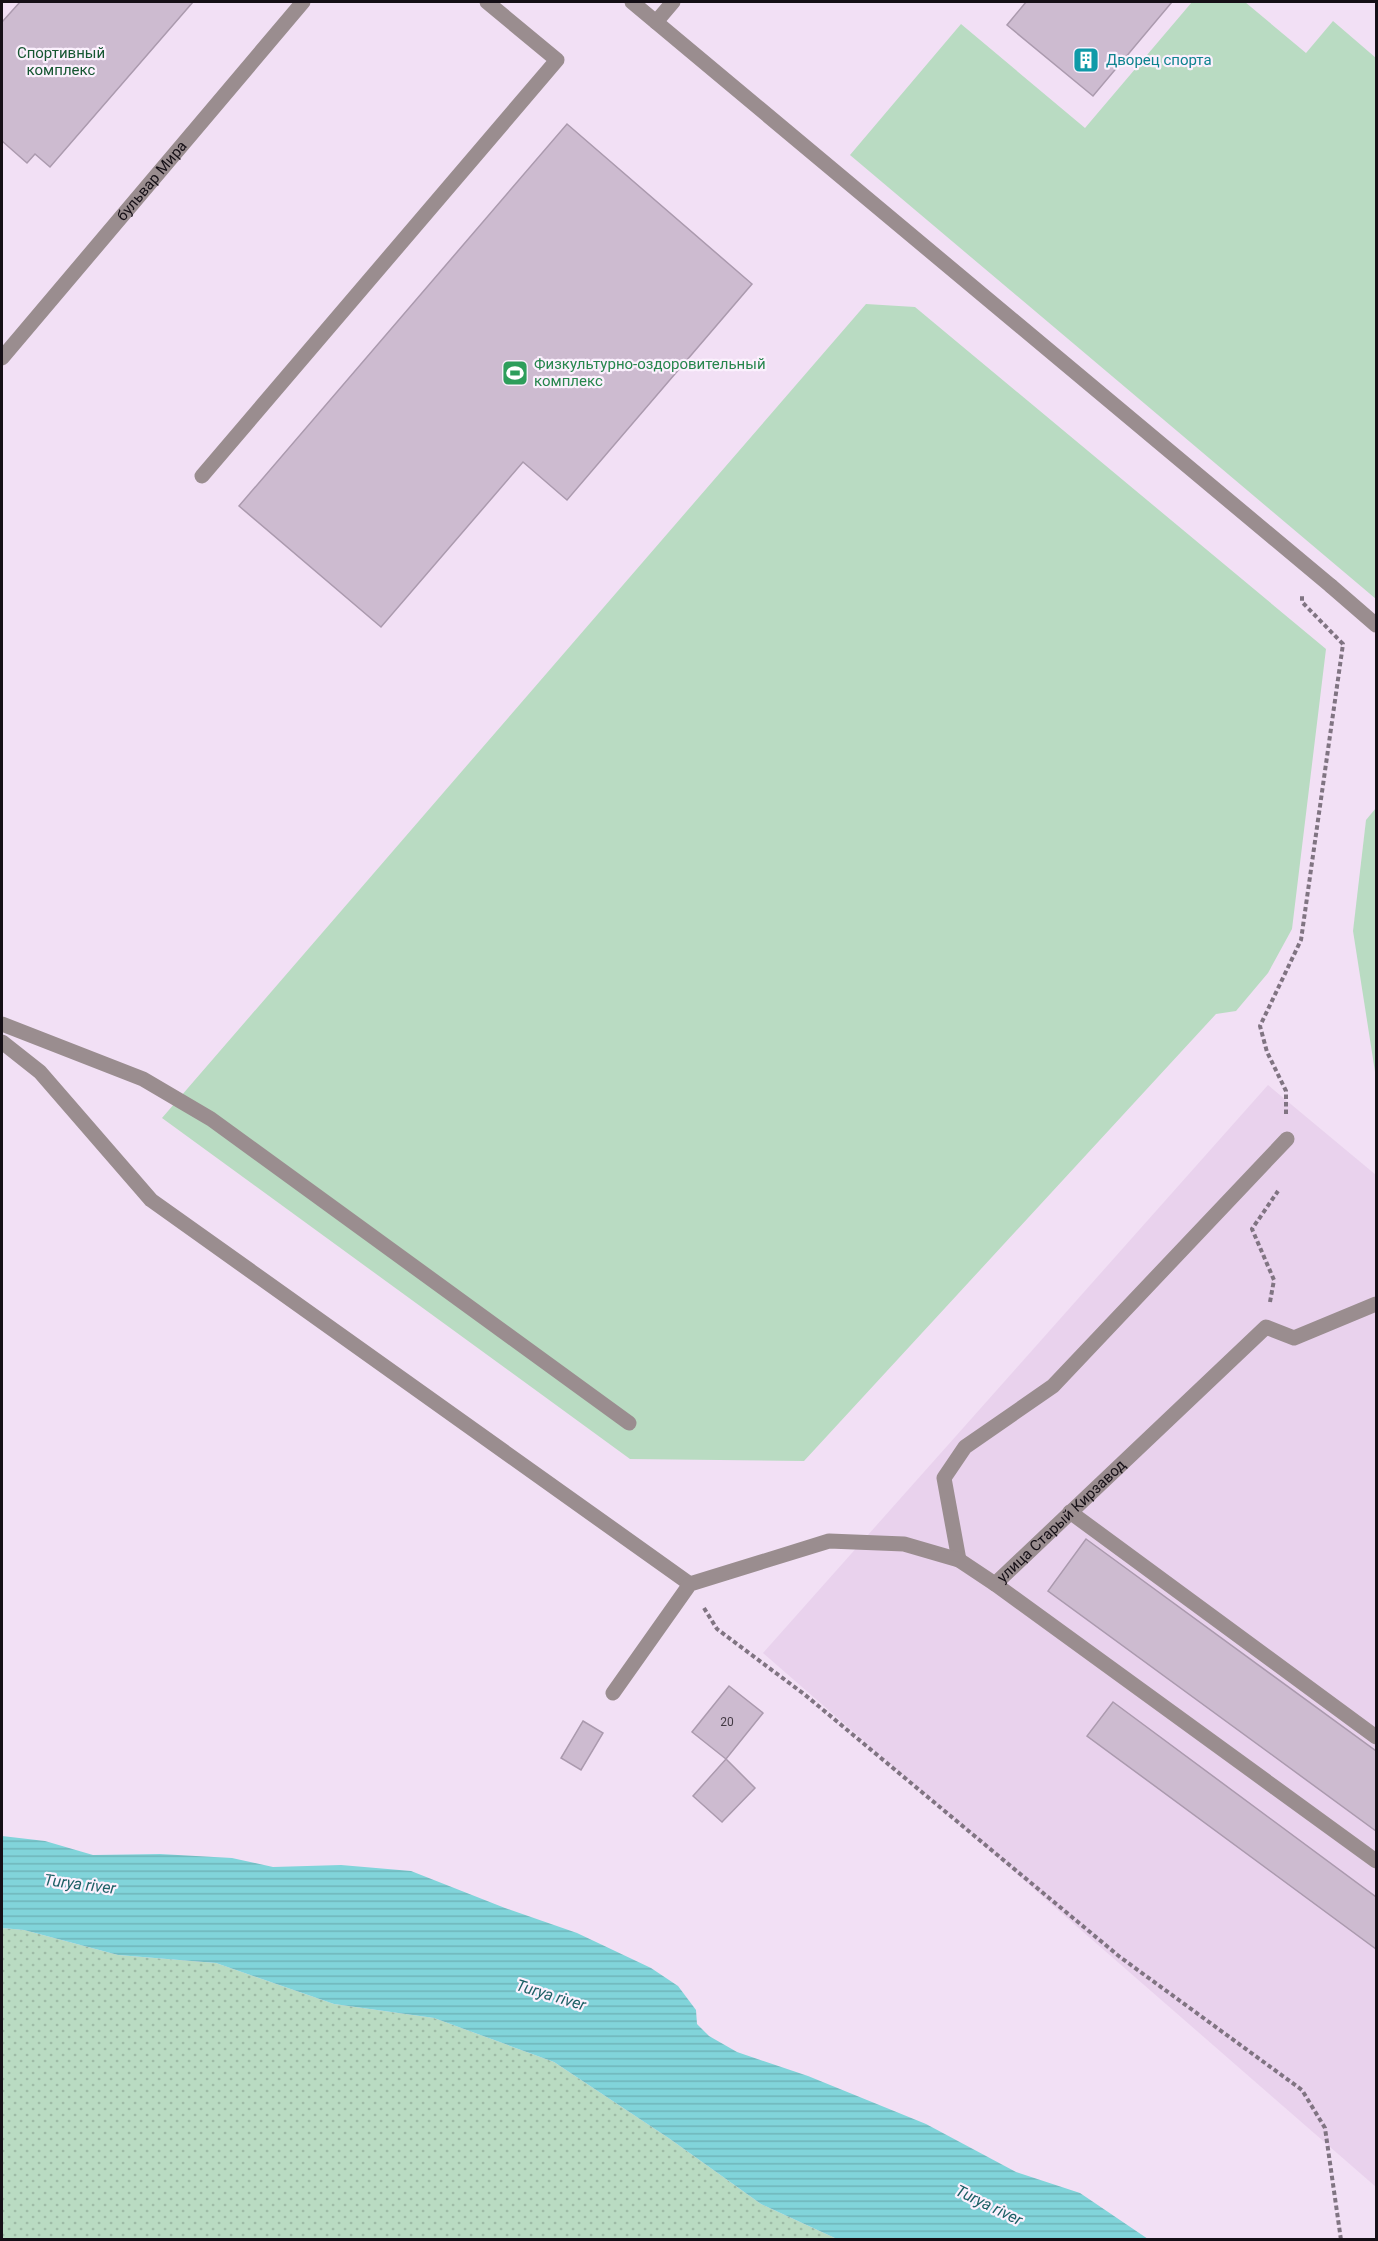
<svg xmlns="http://www.w3.org/2000/svg" width="1378" height="2241" viewBox="0 0 1378 2241" font-family="Roboto,sans-serif">
	<defs>
		<pattern id="green-dots" width="8" height="8" patternUnits="userSpaceOnUse" patternTransform="scale(1.5)"><rect width="8" height="8" fill="#b9dbc2"/><path d="M2 2h.1M6 6h.1" fill="none" stroke="#9ebba6" stroke-width="1.8" stroke-linecap="round"/></pattern>
		<pattern id="water-rules" width="6" height="5" patternUnits="userSpaceOnUse" patternTransform="scale(1.5)"><rect width="6" height="5" fill="#81d4da"/><path d="M0 2.5h6" fill="none" stroke="#6fb5ba"/></pattern>
	</defs>
	<rect width="100%" height="100%" fill="#f2e0f5"/>
	<polygon fill="#e9d2ed" points="1268,1085 1376,1175 1376,2187 763,1653"/>
	<polygon fill="url(#green-dots)" points="2,1928 24,1930 118,1955 216,1963 334,2004 434,2018 554,2062 670,2139 761,2204 837,2239 2,2239"/>
	<g fill="#b9dbc2">
		<polygon points="1192,2 1245,2 1306,53 1333,21 1376,58 1376,599 850,155 961,24 1085,128"/>
		<polygon points="866,304 915,307 1326,649 1292,929 1268,973 1236,1011 1216,1014 804,1461 630,1459 162,1118"/>
		<polygon points="1376,808 1376,1078 1353,931 1366,820"/>
	</g>
	<polygon fill="url(#water-rules)" points="2,1836 45,1841 93,1855 160,1854 232,1858 273,1867 341,1865 411,1871 505,1908 577,1933 651,1968 678,1986 696,2010 697,2024 709,2036 737,2052 808,2076 926,2124 1016,2172 1080,2193 1148,2239 837,2239 761,2204 670,2139 554,2062 434,2018 334,2004 216,1963 118,1955 24,1930 2,1928"/>
	<g fill="#cdbbd0" stroke="#ab9aae" stroke-width="1.5">
		<polygon points="20,2 193,2 50,167 35,154 27,163 2,141 2,22"/>
		<polygon points="1026,2 1172,2 1093,96 1007,25"/>
		<polygon points="567,124 752,284 567,500 523,462 381,627 239,506"/>
		<polygon points="1086,1539 1376,1751 1376,1831 1048,1591"/>
		<polygon points="729,1686 763,1713 726,1759 692,1732"/>
		<polygon points="1113,1702 1376,1897 1376,1949 1087,1736"/>
		<polygon points="583,1721 603,1733 581,1770 561,1758"/>
		<polygon points="726,1759 755,1788 722,1822 693,1796"/>
	</g>
	<g fill="none" stroke-linecap="round" stroke-linejoin="round">
		<g stroke="#807482" stroke-width="4" stroke-dasharray="4.5 3" stroke-linecap="butt">
			<polyline points="1286,1114 1286,1091 1267,1052 1260,1026 1301,940 1343,644 1302,602 1302,596"/>
			<polyline points="1270,1302 1274,1280 1252,1229 1278,1191"/>
			<polyline points="704,1608 717,1629 804,1694 1120,1957 1302,2090 1325,2128 1341,2240"/>
		</g>
		<g stroke="#9a8d8f" stroke-width="15">
			<polyline points="202,476 557,60 487,2"/>
			<polyline points="1331,586 1376,625"/>
			<polyline points="2,1024 143,1079 211,1119 629,1423"/>
			<polyline points="1070,1512 1376,1737"/>
			<polyline points="959,1560 944,1478 965,1447 1053,1386 1287,1139"/>
		</g>
		<g stroke="#9a8d8f" stroke-width="15">
			<polyline points="632,2 1331,586"/>
			<polyline points="656,22 673,2"/>
			<path id="s1" d="M 2,358 L 303,2"/>
			<polyline points="2,1042 40,1072 151,1200 690,1584"/>
			<polyline points="995,1584 1376,1861"/>
			<path id="s2" d="M 613,1693 L 690,1584 L 829,1541 L 904,1544 L 959,1560 L 995,1584 L 1266,1327 L 1294,1338 L 1376,1304"/>
		</g>
	</g>
	<defs>
		<symbol id="building-square" viewBox="-11 -11 22 22"><rect x="-9" y="-9" width="18" height="18" rx="4" fill="#0f9aa8" stroke="#fbf0fd"/><path d="M-4-6H4V6H1V3H-1V6H-4ZM-2.5-4.3h1.7v1.8h-1.7ZM.8-4.3h1.7v1.8H.8ZM-2.5-1h1.7V.8h-1.7ZM.8-1h1.7V.8H.8Z" fill="#fff"/></symbol>
		<symbol id="stadium-square" viewBox="-11 -11 22 22"><rect x="-9" y="-9" width="18" height="18" rx="4" fill="#2e9e5b" stroke="#fbf0fd"/><path d="M0-5a6.5 5 0 1 0 0 10a6.5 5 0 1 0 0-10ZM-3.5-1.8h7v3.6h-7Z" fill="#fff"/></symbol>
	</defs>
	<g fill-rule="evenodd">
		<use href="#building-square" x="1071" y="45" width="30" height="30"/>
		<use href="#stadium-square" x="500" y="358" width="30" height="30"/>
	</g>
	<g text-anchor="middle" dominant-baseline="central" stroke-width="4.5" stroke-linejoin="round" paint-order="stroke">
		<g font-size="12" fill="#433a44">
			<text x="727" y="1722">20</text>
		</g>
		<g font-size="15" fill="#155631" stroke="#fbf0fd">
			<text x="61" y="53">Спортивный<tspan x="61" dy="17">комплекс</tspan></text>
		</g>
		<g font-size="15" fill="#0d838f" stroke="#fbf0fd" text-anchor="start">
			<text x="1106" y="60">Дворец спорта</text>
		</g>
		<g font-size="15" fill="#150f16" stroke="#fbf0fd">
			<text stroke="none"><textPath href="#s1" startOffset="232">бульвар Мира</textPath></text>
			<text stroke="none"><textPath href="#s2" startOffset="546">улица Старый Кирзавод</textPath></text>
		</g>
		<g font-size="15" fill="#27864d" stroke="#fbf0fd" text-anchor="start">
			<text x="534" y="364">Физкультурно-оздоровительный<tspan x="534" dy="17">комплекс</tspan></text>
		</g>
		<g font-size="16" font-style="italic" fill="#1d6166" stroke="#fbf0fd">
			<text transform="translate(80 1884) rotate(7)">Turya river</text>
			<text transform="translate(551 1995) rotate(17)">Turya river</text>
			<text transform="translate(989 2205) rotate(26)">Turya river</text>
		</g>
	</g>
	<rect width="1378" height="2241" fill="none" stroke="#150f16" stroke-width="6"/>
</svg>
